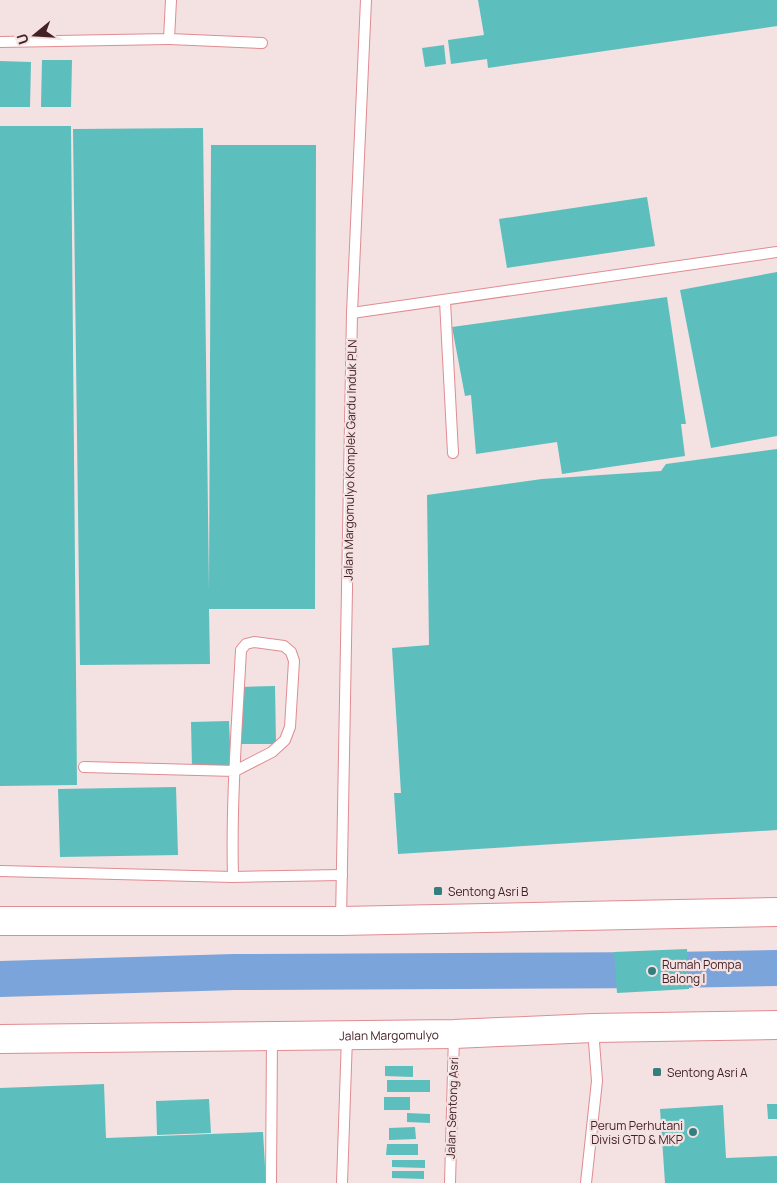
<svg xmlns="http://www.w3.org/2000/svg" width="777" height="1183" viewBox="0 0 777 1183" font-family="Manrope,sans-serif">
	<rect width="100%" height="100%" fill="#f4e1e2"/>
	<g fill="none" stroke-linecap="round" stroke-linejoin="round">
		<polyline stroke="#7ba4da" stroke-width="36" points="0,979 234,972 671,970 777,968"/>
	</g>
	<g fill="#5dbebe">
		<polygon points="478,0 777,0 777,26 488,68 487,59 451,64 448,40 484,35"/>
		<polygon points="444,45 446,64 425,67 422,48"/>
		<polygon points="42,60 72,60 71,107 41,107"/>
		<polygon points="0,61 31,62 30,107 0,107"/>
		<polygon points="0,126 71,126 77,785 0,786"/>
		<polygon points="203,128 209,590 211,145 316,145 315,609 209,609 210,664 80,665 73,129"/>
		<polygon points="647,197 655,246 507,268 499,219"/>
		<polygon points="777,272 777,436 711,448 680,290"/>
		<polygon points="667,297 686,424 681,424 685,456 562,474 557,442 476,454 471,395 465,396 452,327"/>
		<polygon points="777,449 777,830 398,854 394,793 401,793 392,648 429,645 427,495 542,479 661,471 666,464"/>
		<polygon points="275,686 276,744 241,744 240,687"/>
		<polygon points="229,721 231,766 192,767 191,722"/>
		<polygon points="176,787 178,855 60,857 58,789"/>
		<polygon points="687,949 689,989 617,993 614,952"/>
		<polygon points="385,1066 413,1066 413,1077 385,1076"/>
		<rect x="387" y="1080" width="43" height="12"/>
		<polygon points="104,1084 106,1138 263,1132 266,1183 0,1183 0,1088"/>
		<rect x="384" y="1097" width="26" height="13"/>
		<polygon points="209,1099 211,1133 157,1135 156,1101"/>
		<polygon points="767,1104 777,1104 777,1119 768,1119"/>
		<polygon points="723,1105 726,1158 777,1156 777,1183 665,1183 660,1109"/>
		<polygon points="407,1113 430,1114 430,1123 407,1122"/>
		<polygon points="415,1127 416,1139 389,1140 389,1128"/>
		<polygon points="387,1144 418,1144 418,1155 386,1155"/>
		<polygon points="392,1160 425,1160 425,1168 392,1167"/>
		<polygon points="392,1171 424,1171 424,1179 392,1178"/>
	</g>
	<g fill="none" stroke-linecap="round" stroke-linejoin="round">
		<defs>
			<g id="service">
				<polyline points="169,39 262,43"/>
				<polyline points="0,42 169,39 171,0"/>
				<polyline points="445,301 453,453"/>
				<polyline points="352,313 777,252"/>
				<path d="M 84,767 L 235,771 L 272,752 L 285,740 L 290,727 L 294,661 L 291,652 L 284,646 L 254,642 L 246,644 L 241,650 C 237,726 231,801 233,877"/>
				<polyline points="0,871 233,877 342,875"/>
				<polyline points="341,920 352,313 366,0"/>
				<polyline points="271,1183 272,1038"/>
				<polyline points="342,1183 347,1037"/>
				<polyline points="450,1183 454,1035"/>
				<polyline points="586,1183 597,1081 593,1029"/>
			</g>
			<g id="secondary">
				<polyline points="0,921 341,921 777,912"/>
				<path id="s1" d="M 0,1039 L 454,1034 L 593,1028 L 777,1025"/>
			</g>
		</defs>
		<use href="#service" stroke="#e08c92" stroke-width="12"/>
		<use href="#secondary" stroke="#e08c92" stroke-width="30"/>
		<use href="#service" stroke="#fff" stroke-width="10"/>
		<use href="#secondary" stroke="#fff" stroke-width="28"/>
	</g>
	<g fill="#357e7e" stroke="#f4e1e2" stroke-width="2">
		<rect x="433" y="886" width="10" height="10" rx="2.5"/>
		<circle cx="652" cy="971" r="5"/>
		<rect x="652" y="1067" width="10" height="10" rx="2.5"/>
		<circle cx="693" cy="1132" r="5"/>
	</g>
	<g text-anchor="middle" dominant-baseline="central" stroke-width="4.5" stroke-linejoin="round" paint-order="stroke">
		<g font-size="12" fill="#432124" stroke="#f4e1e2">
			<text transform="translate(350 460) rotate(-89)">Jalan Margomulyo Komplek Gardu Induk PLN</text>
			<text stroke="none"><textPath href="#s1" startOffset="389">Jalan Margomulyo</textPath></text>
			<text transform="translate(452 1108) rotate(-88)">Jalan Sentong Asri</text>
		</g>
		<g font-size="12" fill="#432124" stroke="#f4e1e2" text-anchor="start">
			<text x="448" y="891">Sentong Asri B</text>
			<text x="662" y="964">Rumah Pompa<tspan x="662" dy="14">Balong I</tspan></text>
			<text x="667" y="1072">Sentong Asri A</text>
			<text x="683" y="1125" text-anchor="end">Perum Perhutani<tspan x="683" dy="14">Divisi GTD &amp; MKP</tspan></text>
		</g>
	</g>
	<g transform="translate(35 35) rotate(252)" stroke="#f4e1e2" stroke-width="4" paint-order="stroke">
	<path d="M0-4L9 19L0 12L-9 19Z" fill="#432124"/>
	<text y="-8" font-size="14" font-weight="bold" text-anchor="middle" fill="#432124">U</text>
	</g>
</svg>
